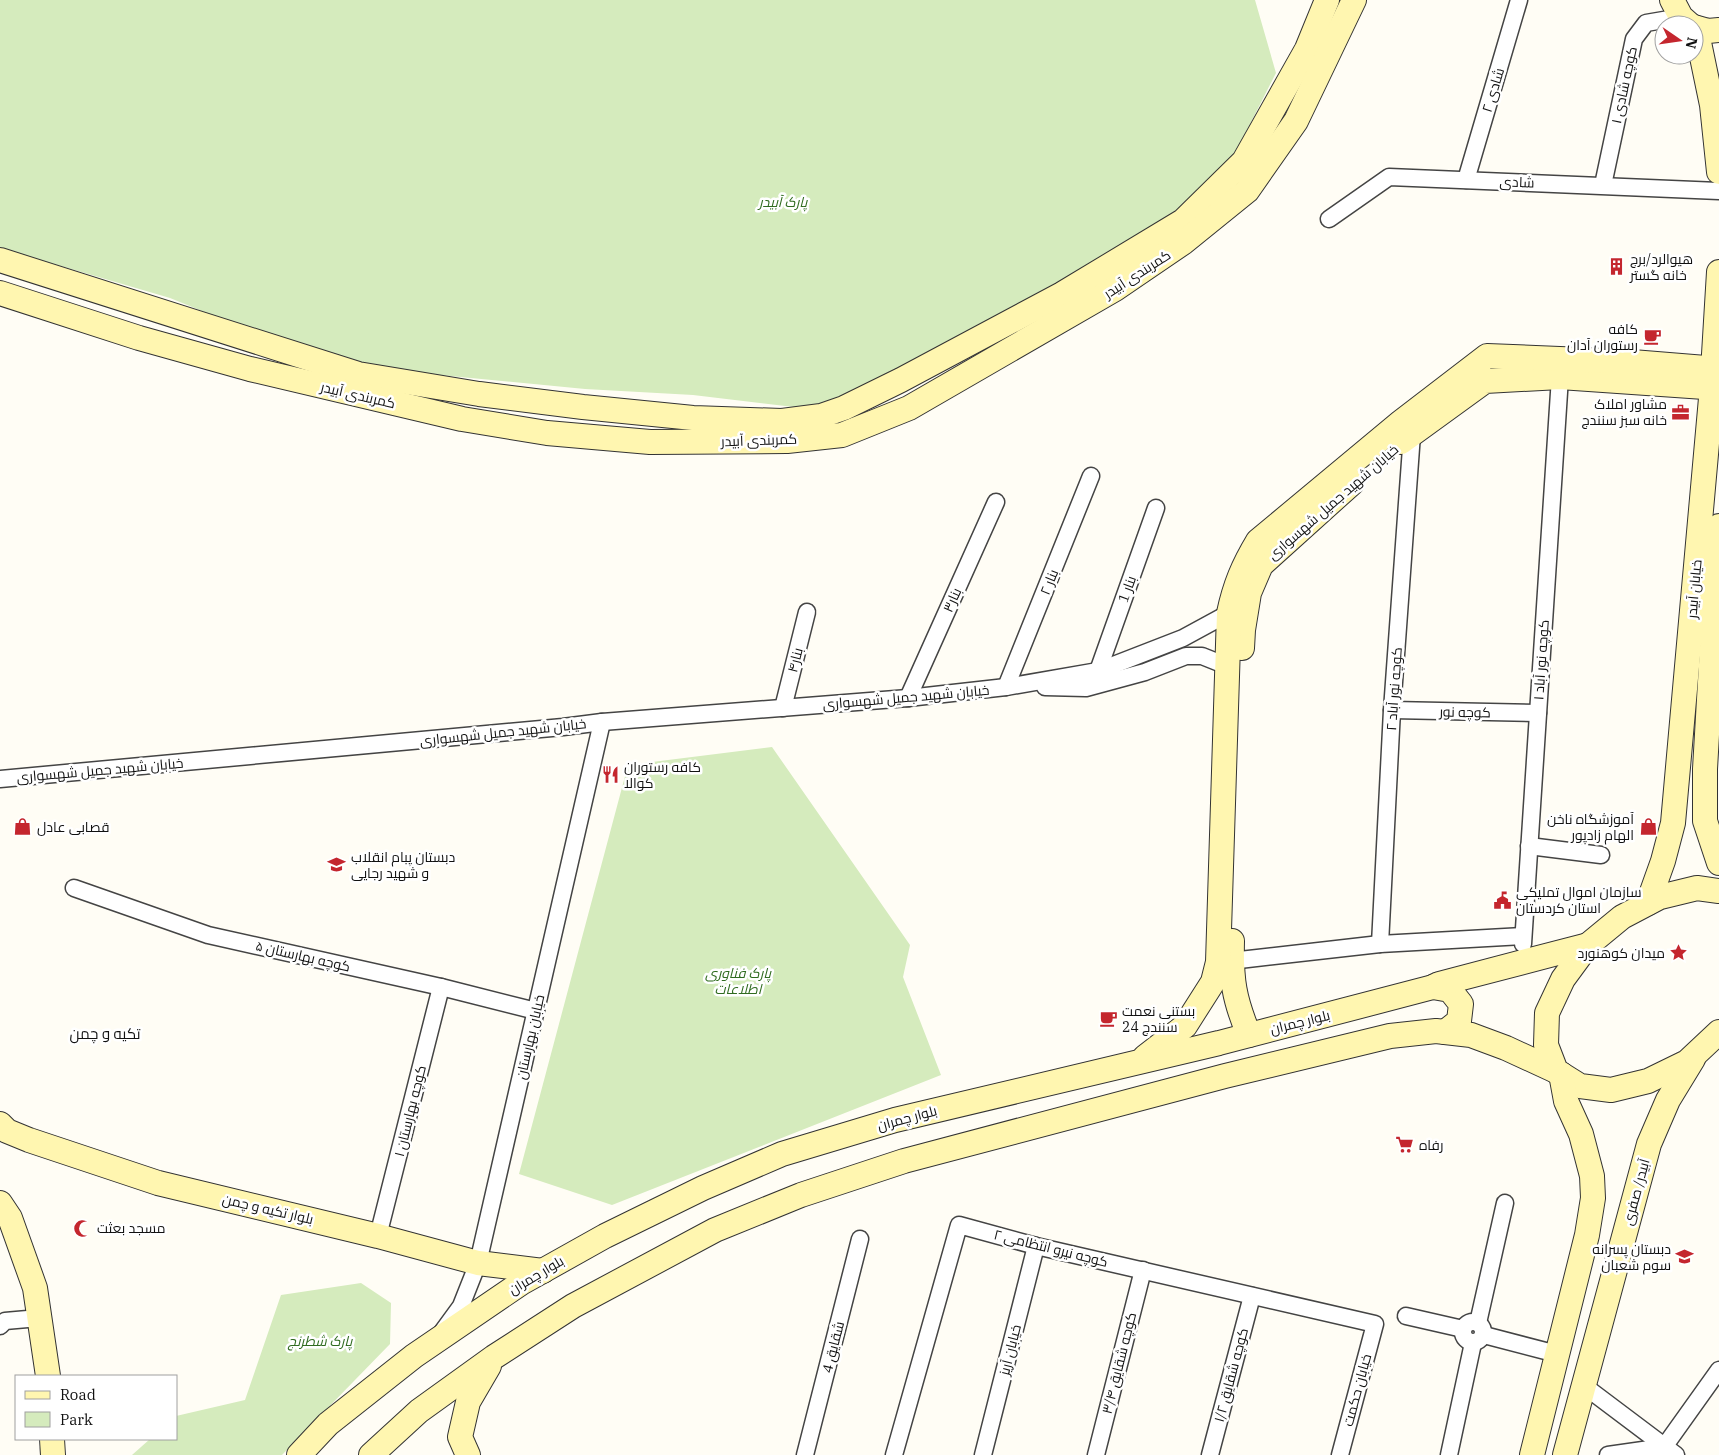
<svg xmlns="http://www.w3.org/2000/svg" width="1719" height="1455" viewBox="0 0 1719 1455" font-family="'IBM Plex Serif',Cairo,serif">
	<rect width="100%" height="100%" fill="#fffdf5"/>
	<g fill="#d5ebbd">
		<polygon points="0,0 1255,0 1276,73 1213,197 978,334 819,410 693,395 585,389 335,365 170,298 37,259 0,253"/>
		<polygon points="772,747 910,945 903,977 941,1075 612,1205 519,1174 628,765"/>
		<polygon points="361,1283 391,1303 390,1344 282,1455 132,1455 150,1439 176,1439 176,1416 245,1400 281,1295"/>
	</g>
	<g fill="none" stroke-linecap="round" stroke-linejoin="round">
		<defs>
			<g id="street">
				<polyline points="1466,180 1519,0"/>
				<polyline points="1603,185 1634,39 1646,23 1681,17"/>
				<polyline points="1329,219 1389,177 1719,191"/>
				<polyline points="1098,671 1156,508"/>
				<polyline points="1006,687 1091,476"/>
				<polyline points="1045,687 1086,688 1145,672 1186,656 1202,656 1227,666"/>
				<polyline points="908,698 996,502"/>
				<polyline points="783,708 807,612"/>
				<polyline points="1392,710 1538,713"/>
				<polyline points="0,779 563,727 602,722 908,698 1006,687 1098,671 1183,638 1229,613"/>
				<polyline points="1529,846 1601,855"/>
				<polyline points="74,888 208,935 441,987 536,1011"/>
				<polyline points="1380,944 1392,710 1412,434"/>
				<polyline points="1523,944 1560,377"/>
				<polyline points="1222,962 1380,944 1523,936"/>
				<polyline points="378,1236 441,987"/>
				<polyline points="1406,1316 1463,1329"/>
				<circle cx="1473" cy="1332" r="10"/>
				<polyline points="1478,1323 1505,1203"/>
				<polyline points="0,1326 5,1321 39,1318"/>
				<polyline points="442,1332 461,1306 478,1263 602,722"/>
				<polyline points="1484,1335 1557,1354"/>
				<polyline points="1583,1385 1676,1455"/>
				<polyline points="1664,1447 1719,1370"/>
				<polyline points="805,1455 860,1239"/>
				<polyline points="894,1455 959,1225 1036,1246 1375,1324 1340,1455"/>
				<polyline points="983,1455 1036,1246"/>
				<polyline points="1096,1455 1143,1270"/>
				<polyline points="1210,1455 1252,1296"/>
				<polyline points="1449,1455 1473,1343"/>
				<polyline points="1608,1455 1664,1447"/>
			</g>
			<g id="secondary">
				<polyline points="1672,0 1681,17 1690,25"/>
				<polyline points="1694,27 1708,31 1719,30"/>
				<polyline points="1696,28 1712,105 1719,172"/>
				<polyline points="0,260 358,374 479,394 583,407 693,418 782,421 821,416 844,408 901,380 1062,294 1183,221 1244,161 1307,49 1327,0"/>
				<polyline points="0,293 139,338 250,369 462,419 547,433 650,442 787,441 842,435 909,408 1115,289 1184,242 1247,191 1296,121 1354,0"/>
				<polyline points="1401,442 1485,381 1560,377 1719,388"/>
				<polyline points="1719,526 1705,769 1705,821 1719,863"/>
				<polyline points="1242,648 1243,630 1249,593 1261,565 1352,483"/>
				<polyline points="1719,891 1697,888 1660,897 1622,917 1588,945 1563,979 1547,1013 1546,1045 1556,1071 1580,1086 1611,1090 1648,1081 1687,1062 1719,1032"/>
				<polyline points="1648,903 1663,861 1673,823 1712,387 1719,272"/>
				<path d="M 1232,941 C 1231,980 1234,999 1249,1035"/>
				<polyline points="1433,987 1450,990 1461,1004 1459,1021 1445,1032"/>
				<path d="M 1145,1057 L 1185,1026 L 1213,982 L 1218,962 L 1229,613 C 1235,585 1243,566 1258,541 L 1401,422 L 1487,356 L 1632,362 L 1719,369"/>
				<polyline points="0,1124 7,1131 29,1140 158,1183 378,1236 478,1263 543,1271"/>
				<polyline points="0,1203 10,1218 35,1288 48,1376"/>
				<polyline points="52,1439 53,1455"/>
				<polyline points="299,1455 328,1424 414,1356 521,1283 605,1236 703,1188 782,1154 895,1120 1219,1043 1433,987 1439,984 1588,945"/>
				<polyline points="371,1455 419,1411 494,1357 573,1306 715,1230 801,1195 904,1161 1225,1076 1390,1036 1436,1031 1471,1035 1506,1048 1556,1071"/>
				<polyline points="468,1455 460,1437 468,1402 489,1366"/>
				<polyline points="1532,1455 1587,1235 1593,1198 1592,1176 1581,1134 1566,1101 1561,1074"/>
				<polyline points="1565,1455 1649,1144 1668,1100 1693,1059"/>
			</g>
		</defs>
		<use href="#street" stroke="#444" stroke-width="19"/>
		<use href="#secondary" stroke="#333" stroke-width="26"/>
		<use href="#street" stroke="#fff" stroke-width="16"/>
		<use href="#secondary" stroke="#fff6b0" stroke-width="24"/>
	</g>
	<defs>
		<symbol id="building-bare" viewBox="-9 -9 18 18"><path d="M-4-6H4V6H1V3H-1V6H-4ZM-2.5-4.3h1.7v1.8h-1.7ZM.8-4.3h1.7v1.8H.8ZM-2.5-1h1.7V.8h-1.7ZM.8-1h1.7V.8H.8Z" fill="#c4262e" stroke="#fff" stroke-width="2.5" paint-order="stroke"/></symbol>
		<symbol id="cafe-bare" viewBox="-9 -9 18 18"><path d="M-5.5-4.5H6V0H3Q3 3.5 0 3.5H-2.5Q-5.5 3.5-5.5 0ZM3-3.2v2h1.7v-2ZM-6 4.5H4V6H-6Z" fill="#c4262e" stroke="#fff" stroke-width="2.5" paint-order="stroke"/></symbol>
		<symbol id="office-bare" viewBox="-9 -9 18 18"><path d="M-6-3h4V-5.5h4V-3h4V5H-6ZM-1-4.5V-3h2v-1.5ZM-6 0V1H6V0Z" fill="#c4262e" stroke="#fff" stroke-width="2.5" paint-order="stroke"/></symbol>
		<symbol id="restaurant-bare" viewBox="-9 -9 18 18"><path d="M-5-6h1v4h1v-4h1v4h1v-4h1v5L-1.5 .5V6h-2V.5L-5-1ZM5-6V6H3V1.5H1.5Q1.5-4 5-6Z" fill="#c4262e" stroke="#fff" stroke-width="2.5" paint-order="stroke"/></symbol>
		<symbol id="shop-bare" viewBox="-9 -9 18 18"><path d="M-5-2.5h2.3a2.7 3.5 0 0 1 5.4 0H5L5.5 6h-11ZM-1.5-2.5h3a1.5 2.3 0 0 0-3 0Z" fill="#c4262e" stroke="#fff" stroke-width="2.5" paint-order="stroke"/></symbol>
		<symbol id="school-bare" viewBox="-9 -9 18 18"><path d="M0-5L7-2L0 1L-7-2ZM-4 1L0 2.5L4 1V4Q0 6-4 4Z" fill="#c4262e" stroke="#fff" stroke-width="2.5" paint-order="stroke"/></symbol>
		<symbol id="civic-bare" viewBox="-9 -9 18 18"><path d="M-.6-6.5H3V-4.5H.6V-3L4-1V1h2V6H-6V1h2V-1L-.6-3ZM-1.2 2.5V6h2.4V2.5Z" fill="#c4262e" stroke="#fff" stroke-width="2.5" paint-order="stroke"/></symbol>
		<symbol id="sight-bare" viewBox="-9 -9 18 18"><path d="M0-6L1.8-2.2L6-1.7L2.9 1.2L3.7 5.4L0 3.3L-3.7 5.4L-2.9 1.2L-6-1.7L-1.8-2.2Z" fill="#c4262e" stroke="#fff" stroke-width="2.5" paint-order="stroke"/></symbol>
		<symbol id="supermarket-bare" viewBox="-9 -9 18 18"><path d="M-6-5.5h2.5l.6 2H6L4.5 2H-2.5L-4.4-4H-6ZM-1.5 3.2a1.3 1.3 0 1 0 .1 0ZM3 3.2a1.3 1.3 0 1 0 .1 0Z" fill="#c4262e" stroke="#fff" stroke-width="2.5" paint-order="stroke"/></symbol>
		<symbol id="mosque-bare" viewBox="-9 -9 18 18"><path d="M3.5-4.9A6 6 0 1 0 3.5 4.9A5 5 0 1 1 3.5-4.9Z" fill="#c4262e" stroke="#fff" stroke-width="2.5" paint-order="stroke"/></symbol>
	</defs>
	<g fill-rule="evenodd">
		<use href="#building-bare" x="1604" y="254" width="25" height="25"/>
		<use href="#cafe-bare" x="1640" y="324" width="25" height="25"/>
		<use href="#office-bare" x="1668" y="400" width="25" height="25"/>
		<use href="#restaurant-bare" x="598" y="762" width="25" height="25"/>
		<use href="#shop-bare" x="10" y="814" width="25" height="25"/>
		<use href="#shop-bare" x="1636" y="814" width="25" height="25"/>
		<use href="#school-bare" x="324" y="852" width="25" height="25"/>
		<use href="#civic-bare" x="1490" y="888" width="25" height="25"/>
		<use href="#sight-bare" x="1666" y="940" width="25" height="25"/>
		<use href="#cafe-bare" x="1096" y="1006" width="25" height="25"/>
		<use href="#supermarket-bare" x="1392" y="1132" width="25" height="25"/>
		<use href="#mosque-bare" x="70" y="1216" width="25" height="25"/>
		<use href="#school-bare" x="1672" y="1244" width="25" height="25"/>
	</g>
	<g text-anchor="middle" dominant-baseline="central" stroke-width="5" stroke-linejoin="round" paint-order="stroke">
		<g font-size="14" fill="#111" stroke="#fff">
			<text transform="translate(1624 85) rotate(-78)">کوچه شادی ۱</text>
			<text transform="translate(1493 90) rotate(-73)">شادی ۲</text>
			<text transform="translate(1517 182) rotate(2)">شادی</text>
			<text transform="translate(1137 274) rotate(-33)">کمربندی آبیدر</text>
			<text transform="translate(358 395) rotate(13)">کمربندی آبیدر</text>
			<text transform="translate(759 440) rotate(-2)">کمربندی آبیدر</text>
			<text transform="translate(1333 502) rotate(-41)">خیابان شهید جمیل شهسواری</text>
			<text transform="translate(1049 582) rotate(-68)">بنار ۲</text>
			<text transform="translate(1127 589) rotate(-70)">بنار 1</text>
			<text transform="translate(1694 589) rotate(-85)">خیابان آبیدر</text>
			<text transform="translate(952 600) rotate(-66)">بنار۳</text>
			<text transform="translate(795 660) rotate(-76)">بنار۴</text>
			<text transform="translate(1541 660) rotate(-86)">کوچه نور آباد ۱</text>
			<text transform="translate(1394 689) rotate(-86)">کوچه نور آباد ۲</text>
			<text transform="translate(906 697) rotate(-5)">خیابان شهید جمیل شهسواری</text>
			<text transform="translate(1465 712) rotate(1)">کوچه نور</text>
			<text transform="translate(503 732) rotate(-6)">خیابان شهید جمیل شهسواری</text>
			<text transform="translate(100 770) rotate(-5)">خیابان شهید جمیل شهسواری</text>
			<text transform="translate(303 956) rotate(13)">کوچه بهارستان ۵</text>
			<text transform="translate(1300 1022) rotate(-14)">بلوار چمران</text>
			<text transform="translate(530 1037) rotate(-77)">خیابان بهارستان</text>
			<text transform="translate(410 1111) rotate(-76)">کوچه بهارستان ۱</text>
			<text transform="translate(907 1118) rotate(-15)">بلوار چمران</text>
			<text transform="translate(1636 1192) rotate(-75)">آبیدر/ صفری</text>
			<text transform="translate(268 1209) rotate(13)">بلوار تکیه و چمن</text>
			<text transform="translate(1051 1248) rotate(14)">کوچه نیرو انتظامی ۲</text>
			<text transform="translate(536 1275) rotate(-31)">بلوار چمران</text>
			<text transform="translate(833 1347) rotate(-76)">شقایق 4</text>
			<text transform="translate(1010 1350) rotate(-76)">خیابان آریز</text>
			<text transform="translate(1119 1363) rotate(-76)">کوچه شقایق ۳/۴</text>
			<text transform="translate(1231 1375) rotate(-75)">کوچه شقایق ۱/۲</text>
			<text transform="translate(1357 1390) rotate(-75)">خیابان حکمت</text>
		</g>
		<g font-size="14" font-style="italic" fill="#2f6b1f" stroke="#fff">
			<text x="783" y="202">پارک آبیدر</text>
			<text x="738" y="973">پارک فناوری<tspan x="738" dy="16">اطلاعات</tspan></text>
			<text x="320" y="1341">پارک شطرنج</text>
		</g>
		<g font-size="14" fill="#111" stroke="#fff" text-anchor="start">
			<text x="1630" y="259">هیوالرد/برج<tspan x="1630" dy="16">خانه گستر</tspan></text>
			<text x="1638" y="329" text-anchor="end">کافه<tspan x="1638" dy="16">رستوران آدان</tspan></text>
			<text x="1667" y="404" text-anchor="end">مشاور املاک<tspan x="1667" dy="16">خانه سبز سنندج</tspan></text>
			<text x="624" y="767">کافه رستوران<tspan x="624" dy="16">کوالا</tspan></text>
			<text x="1634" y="819" text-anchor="end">آموزشگاه ناخن<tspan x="1634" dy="16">الهام زادپور</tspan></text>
			<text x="37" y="827">قصابی عادل</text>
			<text x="351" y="857">دبستان پبام انقلاب<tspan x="351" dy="16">و شهید رجایی</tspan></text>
			<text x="1516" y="892">سازمان اموال تملیکی<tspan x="1516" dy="16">استان کردستان</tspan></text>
			<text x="1665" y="953" text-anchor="end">میدان کوهنورد</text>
			<text x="1122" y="1011">بستنی نعمت<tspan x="1122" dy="16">سنندج 24</tspan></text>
			<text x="1419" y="1145">رفاه</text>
			<text x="97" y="1228">مسجد بعثت</text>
			<text x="1671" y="1249" text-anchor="end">دبستان پسرانه<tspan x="1671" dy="16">سوم شعبان</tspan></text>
		</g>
		<g font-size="15" fill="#111" stroke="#fff">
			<text x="105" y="1033">تکیه و چمن</text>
		</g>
	</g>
	<rect x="15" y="1375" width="162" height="65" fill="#ffffff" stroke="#a0a0a0"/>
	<rect x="25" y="1391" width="25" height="8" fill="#fff6b0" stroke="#a0a0a0"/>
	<text x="60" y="1400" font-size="15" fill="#111111">Road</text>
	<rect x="25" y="1412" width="25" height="15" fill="#d5ebbd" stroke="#a0a0a0"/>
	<text x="60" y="1425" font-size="15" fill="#111111">Park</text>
	<g transform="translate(1679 40) rotate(103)"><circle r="24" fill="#ffffff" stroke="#a0a0a0"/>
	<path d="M0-4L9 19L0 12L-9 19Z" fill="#c4262e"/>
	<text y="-8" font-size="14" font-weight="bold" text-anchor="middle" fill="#111111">N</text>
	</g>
</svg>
